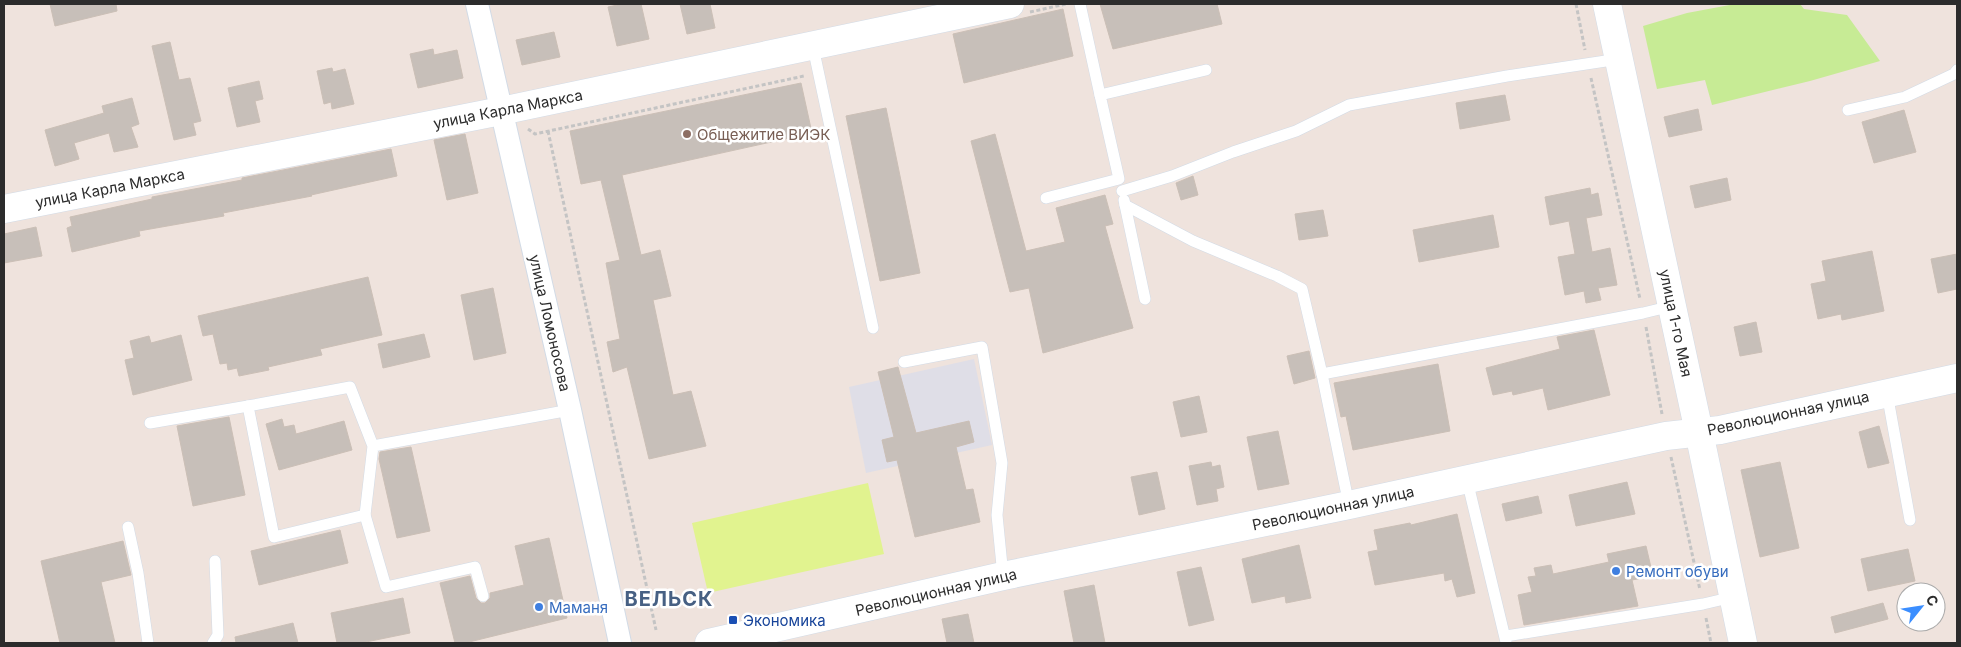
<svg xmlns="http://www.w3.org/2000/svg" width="1961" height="647" viewBox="0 0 1961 647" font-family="Inter,sans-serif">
	<rect width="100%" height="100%" fill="#efe3dd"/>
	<polygon fill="#dfdee7" points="974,359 992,445 866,473 849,387"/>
	<polygon fill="#c7eb95" points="1735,4 1800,4 1804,9 1847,15 1880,61 1810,81 1712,105 1705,80 1657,89 1643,26 1687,13"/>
	<polygon fill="#e1f38f" points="868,483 884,554 708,593 692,523"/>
	<g fill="#c7bfb9" stroke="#cbbfb6">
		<polygon points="50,4 116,4 117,11 55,26"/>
		<polygon points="622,4 641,4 649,39 617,46 608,7"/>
		<polygon points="680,4 710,4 715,28 687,34"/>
		<polygon points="1100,4 1217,4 1222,24 1113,49"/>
		<polygon points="1063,9 1073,56 964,83 953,34"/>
		<polygon points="554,32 560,57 522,65 516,40"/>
		<polygon points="170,42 179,80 190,78 201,121 193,123 196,135 174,140 152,46"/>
		<polygon points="433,49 434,55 457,50 463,78 418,88 410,54"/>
		<polygon points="332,68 333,72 345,69 354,104 332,109 331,102 324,104 317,71"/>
		<polygon points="259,81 263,99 255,101 260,122 237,127 228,88"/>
		<polygon points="801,83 812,133 622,175 641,255 660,250 671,296 653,300 673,395 691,391 706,446 649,459 627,367 613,372 607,342 620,339 606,263 620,260 601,180 581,184 570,131"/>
		<polygon points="1505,95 1510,120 1460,129 1456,103"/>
		<polygon points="132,98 139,124 131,127 138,147 114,152 109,133 74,143 79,159 55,166 45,130 104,113 102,106"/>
		<polygon points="886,108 920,273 880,281 846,116"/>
		<polygon points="1698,109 1702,130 1669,137 1664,117"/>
		<polygon points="1904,110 1916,152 1874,163 1862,122"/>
		<polygon points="465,134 478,193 447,200 434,140"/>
		<polygon points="995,134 1026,251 1065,242 1056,208 1105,195 1113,224 1105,226 1133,328 1043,353 1029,288 1010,292 971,141"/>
		<polygon points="391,149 397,176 311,195 312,196 223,213 224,216 139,231 140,236 72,252 67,228 72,226 70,217 152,199 152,197 242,180 242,178"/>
		<polygon points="1193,176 1198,195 1181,200 1176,183"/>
		<polygon points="1727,178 1731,200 1695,208 1690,186"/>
		<polygon points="1590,188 1591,195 1598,193 1602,215 1586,218 1592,252 1610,248 1617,285 1598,288 1601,300 1586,303 1584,291 1565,295 1558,257 1575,254 1569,221 1550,225 1545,197"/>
		<polygon points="1323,210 1328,236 1299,240 1295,214"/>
		<polygon points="1493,215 1499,247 1419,262 1413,230"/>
		<polygon points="36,227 42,256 4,263 4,234"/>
		<polygon points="1872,251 1884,311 1842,320 1841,314 1818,319 1811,284 1826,281 1822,261"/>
		<polygon points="1957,254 1957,289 1938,293 1931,259"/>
		<polygon points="368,277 382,335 320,349 322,355 268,367 269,370 239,376 237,368 228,370 227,363 220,364 213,334 203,336 198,316"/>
		<polygon points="493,288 506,353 474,360 461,295"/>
		<polygon points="1756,322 1762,352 1740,356 1734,327"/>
		<polygon points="1594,330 1610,395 1548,410 1543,388 1513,395 1512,391 1493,395 1486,368 1560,349 1557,337"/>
		<polygon points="424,334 430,357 383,368 378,344"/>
		<polygon points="181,335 192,380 133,395 125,360 134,358 130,341 149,336 151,343"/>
		<polygon points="1309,351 1315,378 1294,384 1287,356"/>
		<polygon points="1438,364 1450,431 1353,450 1346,416 1341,417 1334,383"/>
		<polygon points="898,367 916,433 969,421 974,442 956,447 966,490 973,489 980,522 915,537 897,460 887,462 882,440 894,437 878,372"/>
		<polygon points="1199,396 1207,432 1181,437 1173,402"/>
		<polygon points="229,417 245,495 193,506 177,426"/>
		<polygon points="282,419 284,427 294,425 296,434 344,421 352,450 279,470 266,424"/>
		<polygon points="1879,426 1889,463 1868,468 1859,432"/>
		<polygon points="1278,431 1289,484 1258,490 1247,437"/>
		<polygon points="411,447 430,531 397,538 379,459 380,452"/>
		<polygon points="1211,462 1212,467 1220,465 1224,487 1216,489 1218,501 1197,505 1189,466"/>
		<polygon points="1780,462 1799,548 1760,557 1741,470"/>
		<polygon points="1157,472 1165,509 1139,515 1131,477"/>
		<polygon points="1627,482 1635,514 1576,526 1569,495"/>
		<polygon points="1538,496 1542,513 1506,521 1502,504"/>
		<polygon points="1457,514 1475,593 1457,597 1452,579 1445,581 1444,573 1375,585 1368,552 1378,550 1374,530 1410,523 1411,525"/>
		<polygon points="340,530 348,563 259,585 251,551"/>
		<polygon points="549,538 567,618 465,643 455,643 440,583 470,576 476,598 481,603 485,603 490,598 490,593 524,585 515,546"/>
		<polygon points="123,541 131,575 101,582 115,643 60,643 41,561"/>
		<polygon points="1299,545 1311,598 1286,603 1285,596 1252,603 1242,559"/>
		<polygon points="1646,546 1653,576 1632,580 1638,606 1524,625 1518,595 1532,592 1528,577 1536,576 1534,568 1551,565 1553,574 1609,562 1607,554"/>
		<polygon points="1908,549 1915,581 1868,591 1861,559"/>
		<polygon points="1201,567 1214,620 1189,626 1177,572"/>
		<polygon points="1094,585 1105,643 1074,643 1064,591"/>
		<polygon points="403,598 410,633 361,643 337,643 331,613"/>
		<polygon points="1883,603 1888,619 1835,633 1831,617"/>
		<polygon points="968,614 974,643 947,643 942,619"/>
		<polygon points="293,623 298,643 236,643 235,637"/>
	</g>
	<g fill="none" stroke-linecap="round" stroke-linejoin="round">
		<defs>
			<g id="service">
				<polyline points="1080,4 1100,95"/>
				<polyline points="813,47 873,328"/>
				<polyline points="1848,110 1905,97 1954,74 1957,70"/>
				<polyline points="1122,191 1172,176 1233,152 1296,131 1349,105 1507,76 1619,59"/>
				<polyline points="1046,198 1119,179 1100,95 1206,70"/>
				<polyline points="1124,200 1145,299"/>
				<polyline points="1125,205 1193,241 1277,276 1302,289 1322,374"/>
				<polyline points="904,362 982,347 1002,463 997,515 1003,576"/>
				<polyline points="1887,393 1910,520"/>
				<polyline points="150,423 248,406"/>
				<polyline points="373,446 365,515 274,537 248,406 350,387 373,446 570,410"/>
				<polyline points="1467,480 1506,642"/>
				<polyline points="1349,505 1322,374 1643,313 1672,306"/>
				<polyline points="365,515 386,587 475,567 483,596"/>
				<polyline points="128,527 138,573 148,643"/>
				<polyline points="1506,636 1703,604 1733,597"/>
				<polyline points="213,643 218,635 215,561"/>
			</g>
			<polyline id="minor" points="477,4 570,410 620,643"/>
			<polyline id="tertiary" points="709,643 1003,576 1349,505 1666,436 1720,430 1957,378"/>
			<g id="secondary">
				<polyline points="1607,4 1699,432 1743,643"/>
				<polyline points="4,209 501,111 1010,4"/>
			</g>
		</defs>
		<use href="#service" stroke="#d2dbe6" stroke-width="12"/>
		<use href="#minor" stroke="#d2dbe6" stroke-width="24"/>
		<use href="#tertiary" stroke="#d2dbe6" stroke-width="29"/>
		<use href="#secondary" stroke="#d2dbe6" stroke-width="29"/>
		<g stroke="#c4c4c4" stroke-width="3" stroke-dasharray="4 2.5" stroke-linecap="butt">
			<polyline points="1576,4 1585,50"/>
			<polyline points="1030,12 1066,4"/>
			<polyline points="1591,78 1640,299"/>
			<polyline points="528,129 535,134 804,76"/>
			<polyline points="548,131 656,630"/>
			<polyline points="1646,327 1662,414"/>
			<polyline points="1671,457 1700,590"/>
			<polyline points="1706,618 1711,643"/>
		</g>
		<use href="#service" stroke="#fff" stroke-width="11"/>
		<use href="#minor" stroke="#fff" stroke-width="22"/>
		<use href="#tertiary" stroke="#fff" stroke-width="28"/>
		<use href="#secondary" stroke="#fff" stroke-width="28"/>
	</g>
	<circle fill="#8d6e63" stroke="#fff" stroke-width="2" cx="687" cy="134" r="5"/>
	<g fill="#3f7fe0" stroke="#fff" stroke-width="2">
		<circle cx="1616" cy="571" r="5"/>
		<circle cx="539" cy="607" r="5"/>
	</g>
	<rect fill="#1a4fb4" stroke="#fff" stroke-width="2" x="728" y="615" width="10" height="10" rx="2.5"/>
	<g text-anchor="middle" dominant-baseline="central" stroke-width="5" stroke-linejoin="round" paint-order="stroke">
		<g font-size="15" fill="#2c2c2c" stroke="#fff">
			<text transform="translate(508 109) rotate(-11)">улица Карла Маркса</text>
			<text transform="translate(110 188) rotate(-11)">улица Карла Маркса</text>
			<text transform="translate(550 323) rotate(77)">улица Ломоносова</text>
			<text transform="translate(1676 323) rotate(78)">улица 1-го Мая</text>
			<text transform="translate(1788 413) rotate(-12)">Революционная улица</text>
			<text transform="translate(1333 508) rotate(-12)">Революционная улица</text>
			<text transform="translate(936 592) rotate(-13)">Революционная улица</text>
		</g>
		<g font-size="15" fill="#785e54" stroke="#fff" text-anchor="start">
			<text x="697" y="134">Общежитие ВИЭК</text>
		</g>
		<g font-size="15" fill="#366cbe" stroke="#fff" text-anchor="start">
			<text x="1626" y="571">Ремонт обуви</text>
			<text x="549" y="607">Маманя</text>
		</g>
		<g font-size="15" fill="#164399" stroke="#fff" text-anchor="start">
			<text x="743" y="620">Экономика</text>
		</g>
		<g font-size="20" font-weight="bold" letter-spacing="1" fill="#476083" stroke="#fff">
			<text x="669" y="599">ВЕЛЬСК</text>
		</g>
	</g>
	<rect width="1961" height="647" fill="none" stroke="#2c2c2c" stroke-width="10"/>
	<g transform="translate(1921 607) rotate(60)"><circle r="24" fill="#ffffff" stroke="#ababab"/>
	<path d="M0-4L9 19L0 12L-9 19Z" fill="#3b8eff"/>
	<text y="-8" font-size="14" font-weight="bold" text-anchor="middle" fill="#2c2c2c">С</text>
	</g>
</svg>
